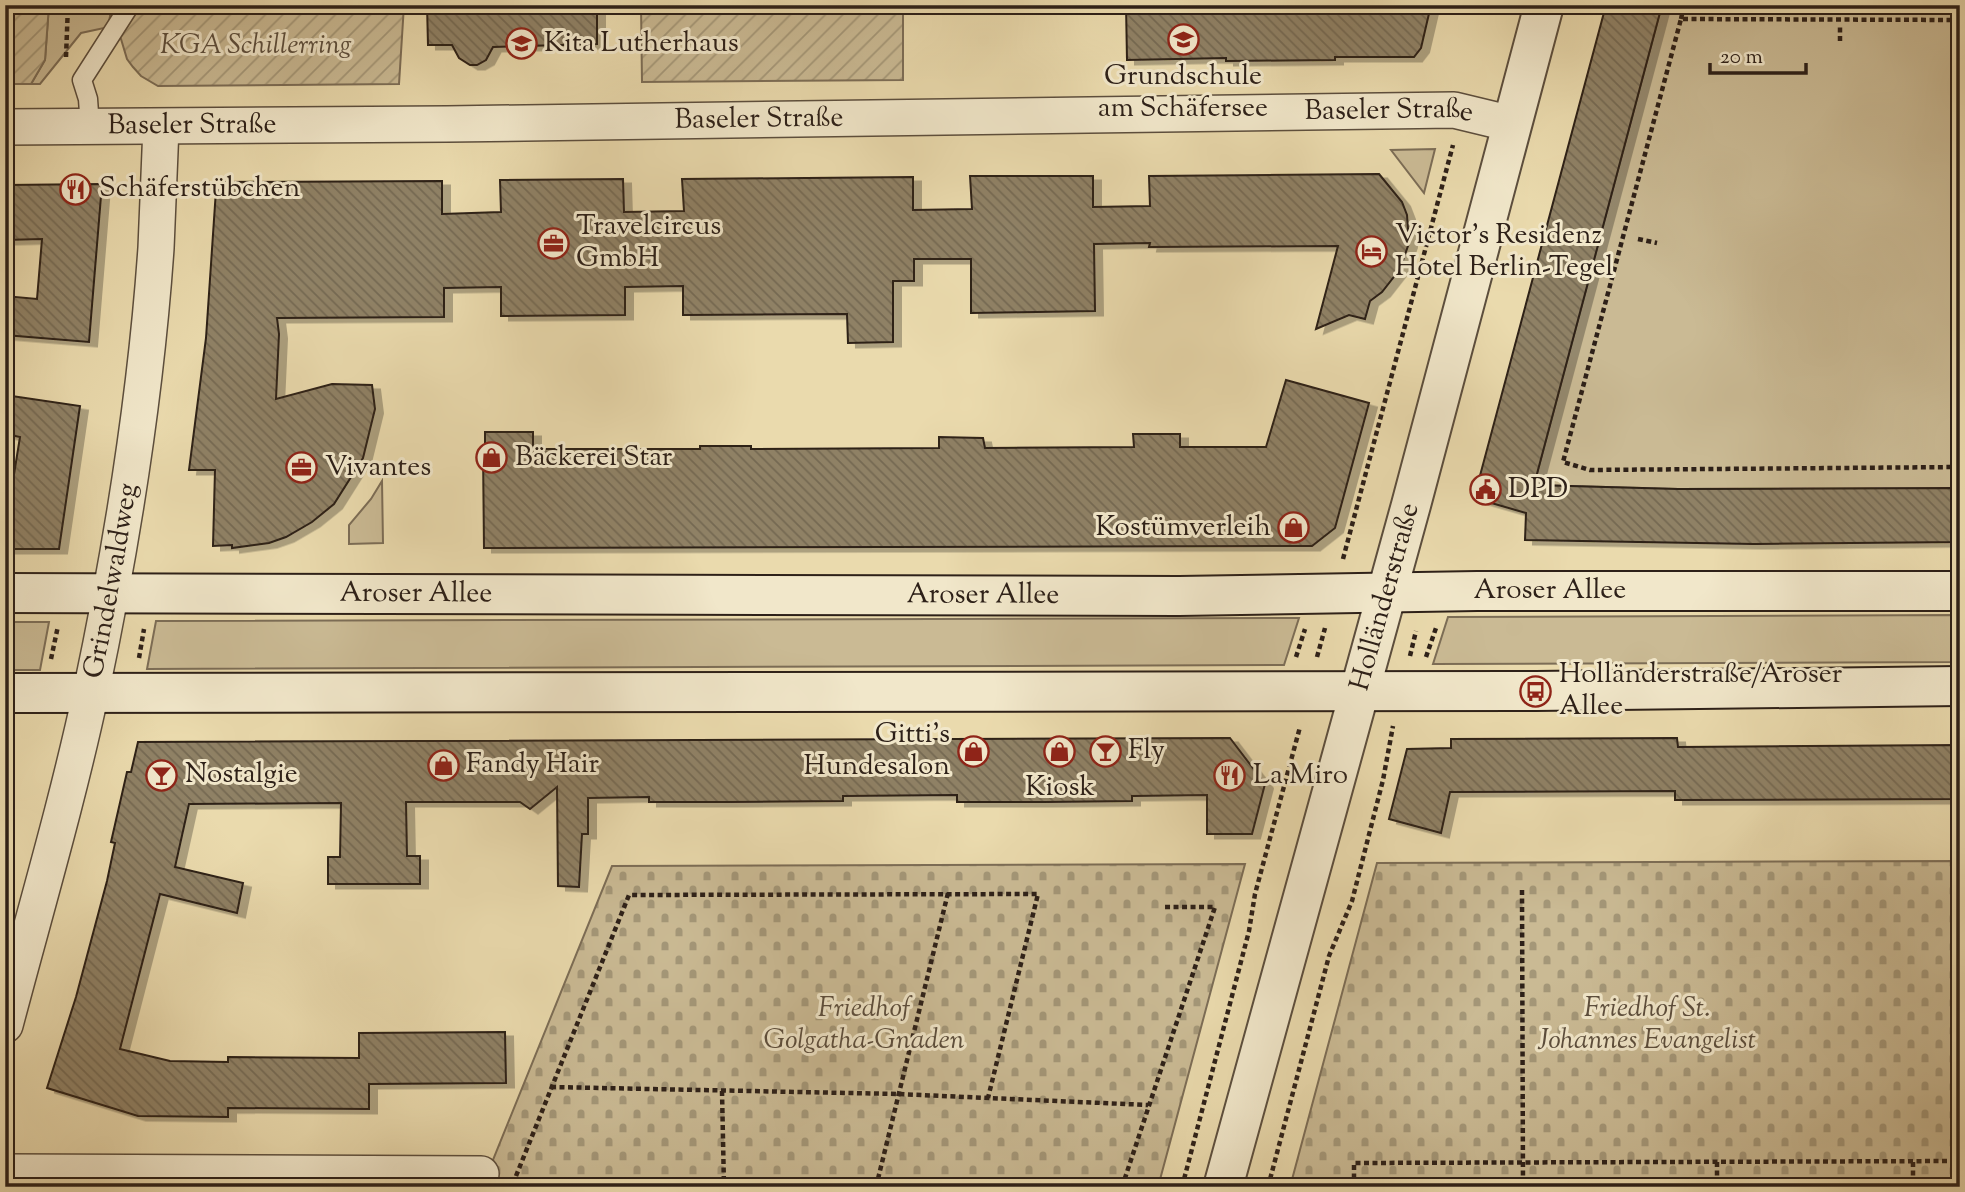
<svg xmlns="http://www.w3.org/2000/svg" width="1965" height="1192" viewBox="0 0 1965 1192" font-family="'Sorts Mill Goudy',serif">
	<defs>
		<pattern id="cemetery-stones" width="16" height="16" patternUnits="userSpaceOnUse" patternTransform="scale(1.75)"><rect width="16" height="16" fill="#caba94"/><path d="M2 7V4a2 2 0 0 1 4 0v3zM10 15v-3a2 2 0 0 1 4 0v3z" fill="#a49778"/></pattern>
		<pattern id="garden-furrows" width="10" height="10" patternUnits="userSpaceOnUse" patternTransform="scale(1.75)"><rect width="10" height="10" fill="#caba94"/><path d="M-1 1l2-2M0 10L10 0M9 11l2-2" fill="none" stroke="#a49778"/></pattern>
		<pattern id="building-back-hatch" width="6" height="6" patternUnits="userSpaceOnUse" patternTransform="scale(1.75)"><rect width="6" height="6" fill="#8f8165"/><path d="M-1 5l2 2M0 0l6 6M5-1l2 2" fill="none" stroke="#756952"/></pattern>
		<filter id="shadow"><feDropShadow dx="8" dy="4.5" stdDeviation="0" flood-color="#0004"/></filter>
	</defs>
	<rect width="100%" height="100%" fill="#eadaad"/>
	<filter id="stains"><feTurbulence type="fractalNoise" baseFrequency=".00286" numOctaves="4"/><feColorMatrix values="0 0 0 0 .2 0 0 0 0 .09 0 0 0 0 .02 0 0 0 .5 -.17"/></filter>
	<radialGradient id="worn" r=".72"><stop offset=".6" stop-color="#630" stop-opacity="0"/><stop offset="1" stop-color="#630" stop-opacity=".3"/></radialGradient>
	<g fill="#caba94" stroke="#7c6d56" stroke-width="2">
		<polygon points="49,5 111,5 109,27 81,33 40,84 31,84 45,60"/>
		<polygon points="1662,5 1960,5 1960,488 1678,489 1534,485"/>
		<polygon points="1435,149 1424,193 1391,150"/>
		<polygon points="382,481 383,543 349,544 349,525 371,499"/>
		<polygon points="1960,615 1960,662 1433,664 1448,617"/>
		<polygon points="1299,618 1284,665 147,669 156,621"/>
		<polygon points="5,622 49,622 40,670 5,670"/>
	</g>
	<g fill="url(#cemetery-stones)" stroke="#7c6d56" stroke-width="2">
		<polygon points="1960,861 1960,1187 1290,1187 1377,863"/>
		<polygon points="1245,864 1158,1187 482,1187 612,866"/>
	</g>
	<g fill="url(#garden-furrows)" stroke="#7c6d56" stroke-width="2">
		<polygon points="5,5 49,5 45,60 31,84 5,84"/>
		<polygon points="111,5 404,5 399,84 158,86 141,76 133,67 127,59 121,39 109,27"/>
		<polygon points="641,5 903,5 903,80 642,82"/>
	</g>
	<g fill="url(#building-back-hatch)" stroke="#2d2018" stroke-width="2" filter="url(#shadow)">
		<polygon points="427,5 597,5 597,44 493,47 486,60 477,65 470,65 459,58 452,45 428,45"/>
		<polygon points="1126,5 1431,5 1421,48 1414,57 1335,57 1335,60 1226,61 1226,58 1127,60"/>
		<polygon points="1606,5 1662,5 1534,485 1678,489 1960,488 1960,542 1754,544 1525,540 1526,513 1474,498"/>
		<polygon points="1379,174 1402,202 1407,215 1409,243 1400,269 1382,292 1370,301 1365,319 1349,315 1316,329 1338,246 1149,247 1150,243 1094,244 1095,311 971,313 971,259 914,259 914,281 893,281 893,342 848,343 847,314 683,315 683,286 625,287 625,315 501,316 501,287 444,288 444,317 277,318 279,334 276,399 332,384 372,385 375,409 363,458 334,504 312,522 286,537 269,543 232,548 232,545 213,546 215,470 189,470 206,338 216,190 223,190 222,182 442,181 442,214 501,212 500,180 623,179 624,212 684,211 682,179 913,177 913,210 972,209 970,176 1093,176 1093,207 1150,206 1149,176"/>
		<polygon points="102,184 89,342 5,335 5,296 37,299 42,239 5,240 5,185"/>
		<polygon points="1286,380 1369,403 1335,528 1312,546 484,548 483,450 485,450 485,432 533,432 533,449 700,449 700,446 751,446 751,449 939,448 939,437 983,438 985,448 1134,447 1133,434 1180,434 1180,447 1266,447"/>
		<polygon points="5,395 80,406 59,549 5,549 5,493 11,493 20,437 5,434"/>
		<polygon points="1230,738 1265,784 1252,834 1207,834 1207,795 1132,796 1132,801 1045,802 957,802 957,795 843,796 843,801 725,802 649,802 649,797 588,798 588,834 582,834 579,887 558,886 557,787 530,809 520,802 406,802 407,856 420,856 420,884 328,884 328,857 340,857 341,803 189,804 175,867 243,883 237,913 160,894 120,1049 170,1061 228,1062 228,1057 359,1058 359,1033 505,1032 506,1083 369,1084 369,1109 228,1108 228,1117 138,1116 47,1088 76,997 107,881 115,843 111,842 127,772 131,772 138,742"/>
		<polygon points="1677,738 1678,747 1960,745 1960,799 1675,800 1675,791 1450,792 1441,833 1389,819 1407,749 1451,748 1451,739"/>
	</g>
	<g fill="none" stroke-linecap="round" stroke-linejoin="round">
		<defs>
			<polyline id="service" points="90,127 88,99 82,80 130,5"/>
			<g id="minor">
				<path id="s1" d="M 5,127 L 447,124 L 1454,110 L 1512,124"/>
				<path id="s2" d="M 5,1025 C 34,915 67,804 91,692 C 121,550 146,393 156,248 C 158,208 159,167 161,127"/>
				<polyline points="5,1172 481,1174"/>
			</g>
			<g id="tertiary">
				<path id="s3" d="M 1223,1187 L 1411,505 L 1544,5"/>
			</g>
			<g id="secondary">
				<path id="s4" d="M 5,593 L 1179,596 L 1477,591 L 1960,591"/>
				<polyline points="5,693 1536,691 1960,686"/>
			</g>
		</defs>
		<use href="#service" stroke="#5c4e3d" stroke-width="21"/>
		<use href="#minor" stroke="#5c4e3d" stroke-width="38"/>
		<use href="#tertiary" stroke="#5c4e3d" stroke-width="42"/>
		<use href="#secondary" stroke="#2d2018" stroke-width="42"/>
		<g stroke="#2d2018" stroke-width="4.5" stroke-dasharray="5 3.5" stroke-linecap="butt">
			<polyline points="1681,19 1684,5"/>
			<polyline points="1960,20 1681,19 1563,462 1590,470 1960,467"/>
			<polyline points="1840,41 1840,27"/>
			<polyline points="66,57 68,5"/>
			<polyline points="1638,239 1657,243"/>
			<polyline points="1343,559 1453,145"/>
			<polyline points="1410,656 1416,631"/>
			<polyline points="1296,657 1305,629"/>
			<polyline points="1317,657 1325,628"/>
			<polyline points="1426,657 1437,625"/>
			<polyline points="139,658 144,629"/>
			<polyline points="51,659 58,626"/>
			<polyline points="1522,890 1523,1187"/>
			<polyline points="551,1087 898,1094 1148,1105"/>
			<polyline points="722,1091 724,1187"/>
			<polyline points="1717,1162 1717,1187"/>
			<polyline points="1913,1162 1913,1187"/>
			<polyline points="516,1176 629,895 1038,894 988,1098"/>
			<polyline points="876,1187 948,893"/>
			<polyline points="1122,1187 1215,907 1163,907"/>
			<polyline points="1182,1187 1249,931 1255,894 1300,727"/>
			<polyline points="1268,1187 1329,956 1352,901 1383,780 1393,726"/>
			<polyline points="1354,1187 1354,1163 1960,1161"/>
		</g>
		<use href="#service" stroke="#f1e7ca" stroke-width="18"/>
		<use href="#minor" stroke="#f1e7ca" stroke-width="35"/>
		<use href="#tertiary" stroke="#f1e7ca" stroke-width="38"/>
		<use href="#secondary" stroke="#f1e7ca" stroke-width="38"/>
	</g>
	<defs>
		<symbol id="school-ring" viewBox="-11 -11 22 22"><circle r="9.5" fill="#f1e7ca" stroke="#8f2418" stroke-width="1.5"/><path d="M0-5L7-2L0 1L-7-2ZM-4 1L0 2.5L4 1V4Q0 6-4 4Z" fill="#8f2418"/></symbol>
		<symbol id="restaurant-ring" viewBox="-11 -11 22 22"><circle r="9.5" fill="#f1e7ca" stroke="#8f2418" stroke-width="1.5"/><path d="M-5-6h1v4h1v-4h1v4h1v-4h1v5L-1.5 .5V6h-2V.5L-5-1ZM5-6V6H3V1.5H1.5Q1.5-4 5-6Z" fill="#8f2418"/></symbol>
		<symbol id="office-ring" viewBox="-11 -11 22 22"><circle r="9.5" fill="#f1e7ca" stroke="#8f2418" stroke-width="1.5"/><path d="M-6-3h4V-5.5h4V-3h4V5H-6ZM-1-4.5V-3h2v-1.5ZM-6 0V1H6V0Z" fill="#8f2418"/></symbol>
		<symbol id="hotel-ring" viewBox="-11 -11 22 22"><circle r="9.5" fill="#f1e7ca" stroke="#8f2418" stroke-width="1.5"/><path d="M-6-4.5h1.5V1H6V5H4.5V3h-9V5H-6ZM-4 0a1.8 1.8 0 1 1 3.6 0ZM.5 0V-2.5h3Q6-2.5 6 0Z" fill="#8f2418"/></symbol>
		<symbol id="shop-ring" viewBox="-11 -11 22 22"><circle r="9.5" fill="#f1e7ca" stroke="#8f2418" stroke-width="1.5"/><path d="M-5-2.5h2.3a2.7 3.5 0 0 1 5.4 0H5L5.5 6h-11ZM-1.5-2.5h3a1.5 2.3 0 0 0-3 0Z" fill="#8f2418"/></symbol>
		<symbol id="civic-ring" viewBox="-11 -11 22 22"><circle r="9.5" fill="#f1e7ca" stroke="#8f2418" stroke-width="1.5"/><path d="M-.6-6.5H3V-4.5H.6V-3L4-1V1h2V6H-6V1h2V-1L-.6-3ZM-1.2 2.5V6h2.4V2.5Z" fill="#8f2418"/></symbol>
		<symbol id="bus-ring" viewBox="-11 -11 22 22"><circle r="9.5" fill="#f1e7ca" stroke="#8f2418" stroke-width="1.5"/><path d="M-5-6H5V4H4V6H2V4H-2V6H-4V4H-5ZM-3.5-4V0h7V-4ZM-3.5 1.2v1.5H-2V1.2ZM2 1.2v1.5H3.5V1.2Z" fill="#8f2418"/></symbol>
		<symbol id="bar-ring" viewBox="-11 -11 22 22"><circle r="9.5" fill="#f1e7ca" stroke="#8f2418" stroke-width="1.5"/><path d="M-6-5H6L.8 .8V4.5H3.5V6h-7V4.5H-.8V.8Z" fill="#8f2418"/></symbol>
	</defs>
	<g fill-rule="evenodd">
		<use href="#school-ring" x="1166" y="22" width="35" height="35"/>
		<use href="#school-ring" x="504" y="26" width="35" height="35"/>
		<use href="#restaurant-ring" x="58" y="172" width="35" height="35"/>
		<use href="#office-ring" x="536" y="226" width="35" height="35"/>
		<use href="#hotel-ring" x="1354" y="234" width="35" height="35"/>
		<use href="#shop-ring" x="474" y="440" width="35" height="35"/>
		<use href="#office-ring" x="284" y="450" width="35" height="35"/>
		<use href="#civic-ring" x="1468" y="472" width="35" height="35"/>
		<use href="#shop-ring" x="1276" y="510" width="35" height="35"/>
		<use href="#bus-ring" x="1518" y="674" width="35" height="35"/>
		<use href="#shop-ring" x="956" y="734" width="35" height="35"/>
		<use href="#shop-ring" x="1042" y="734" width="35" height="35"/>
		<use href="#bar-ring" x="1088" y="734" width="35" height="35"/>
		<use href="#shop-ring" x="426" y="748" width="35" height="35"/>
		<use href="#bar-ring" x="144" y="758" width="35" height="35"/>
		<use href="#restaurant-ring" x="1212" y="758" width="35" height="35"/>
	</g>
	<g text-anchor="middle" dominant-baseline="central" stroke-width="6" stroke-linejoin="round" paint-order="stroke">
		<g font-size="28" fill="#2d2018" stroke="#f1e7ca" text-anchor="start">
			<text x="544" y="44">Kita Lutherhaus</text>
			<text x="1183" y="77" text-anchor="middle">Grundschule<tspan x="1183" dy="32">am Schäfersee</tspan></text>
			<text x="99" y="189">Schäferstübchen</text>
			<text x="576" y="227">Travelcircus<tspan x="576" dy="32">GmbH</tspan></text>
			<text x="1395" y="236">Victor's Residenz<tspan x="1395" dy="32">Hotel Berlin-Tegel</tspan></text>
			<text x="515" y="458">Bäckerei Star</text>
			<text x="325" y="468">Vivantes</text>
			<text x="1508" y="490">DPD</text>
			<text x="1271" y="528" text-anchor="end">Kostümverleih</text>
			<text x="1559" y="675">Holländerstraße/Aroser<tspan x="1559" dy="32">Allee</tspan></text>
			<text x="950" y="735" text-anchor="end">Gitti's<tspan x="950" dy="32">Hundesalon</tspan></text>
			<text x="1128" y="751">Fly</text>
			<text x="466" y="765">Fandy Hair</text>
			<text x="185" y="775">Nostalgie</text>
			<text x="1253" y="776">La Miro</text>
			<text x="1060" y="788" text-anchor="middle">Kiosk</text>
		</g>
		<g font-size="28" font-style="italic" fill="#5c4e3d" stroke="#f1e7ca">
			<text x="256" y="46">KGA Schillerring</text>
			<text x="864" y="1009">Friedhof<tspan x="864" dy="32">Golgatha-Gnaden</tspan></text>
			<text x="1647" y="1009">Friedhof St.<tspan x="1647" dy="32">Johannes Evangelist</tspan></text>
		</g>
		<g font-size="28" fill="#2d2018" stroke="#f1e7ca">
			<text stroke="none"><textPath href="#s1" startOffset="1384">Baseler Straße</textPath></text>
			<text stroke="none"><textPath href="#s1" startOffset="754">Baseler Straße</textPath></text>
			<text stroke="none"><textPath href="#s1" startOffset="187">Baseler Straße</textPath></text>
			<text stroke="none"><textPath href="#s2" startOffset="457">Grindelwaldweg</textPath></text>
			<text stroke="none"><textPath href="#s4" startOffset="1545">Aroser Allee</textPath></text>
			<text stroke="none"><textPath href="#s4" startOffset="411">Aroser Allee</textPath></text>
			<text stroke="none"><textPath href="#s4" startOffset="978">Aroser Allee</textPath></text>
			<text stroke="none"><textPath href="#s3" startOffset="612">Holländerstraße</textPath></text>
		</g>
	</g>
	<rect width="1965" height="1192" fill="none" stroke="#eadaad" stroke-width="28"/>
	<rect x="7" y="7" width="1951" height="1178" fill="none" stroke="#2d2018" stroke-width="3.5"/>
	<rect x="14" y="14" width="1937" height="1164" fill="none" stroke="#2d2018" stroke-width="2"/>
	<path d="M1710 63v10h96v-10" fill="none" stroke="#2d2018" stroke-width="3.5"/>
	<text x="1720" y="63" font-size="21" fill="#2d2018" stroke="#f1e7ca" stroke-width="5" paint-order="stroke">20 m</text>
	<rect width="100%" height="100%" filter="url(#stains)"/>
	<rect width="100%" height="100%" fill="url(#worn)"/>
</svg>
